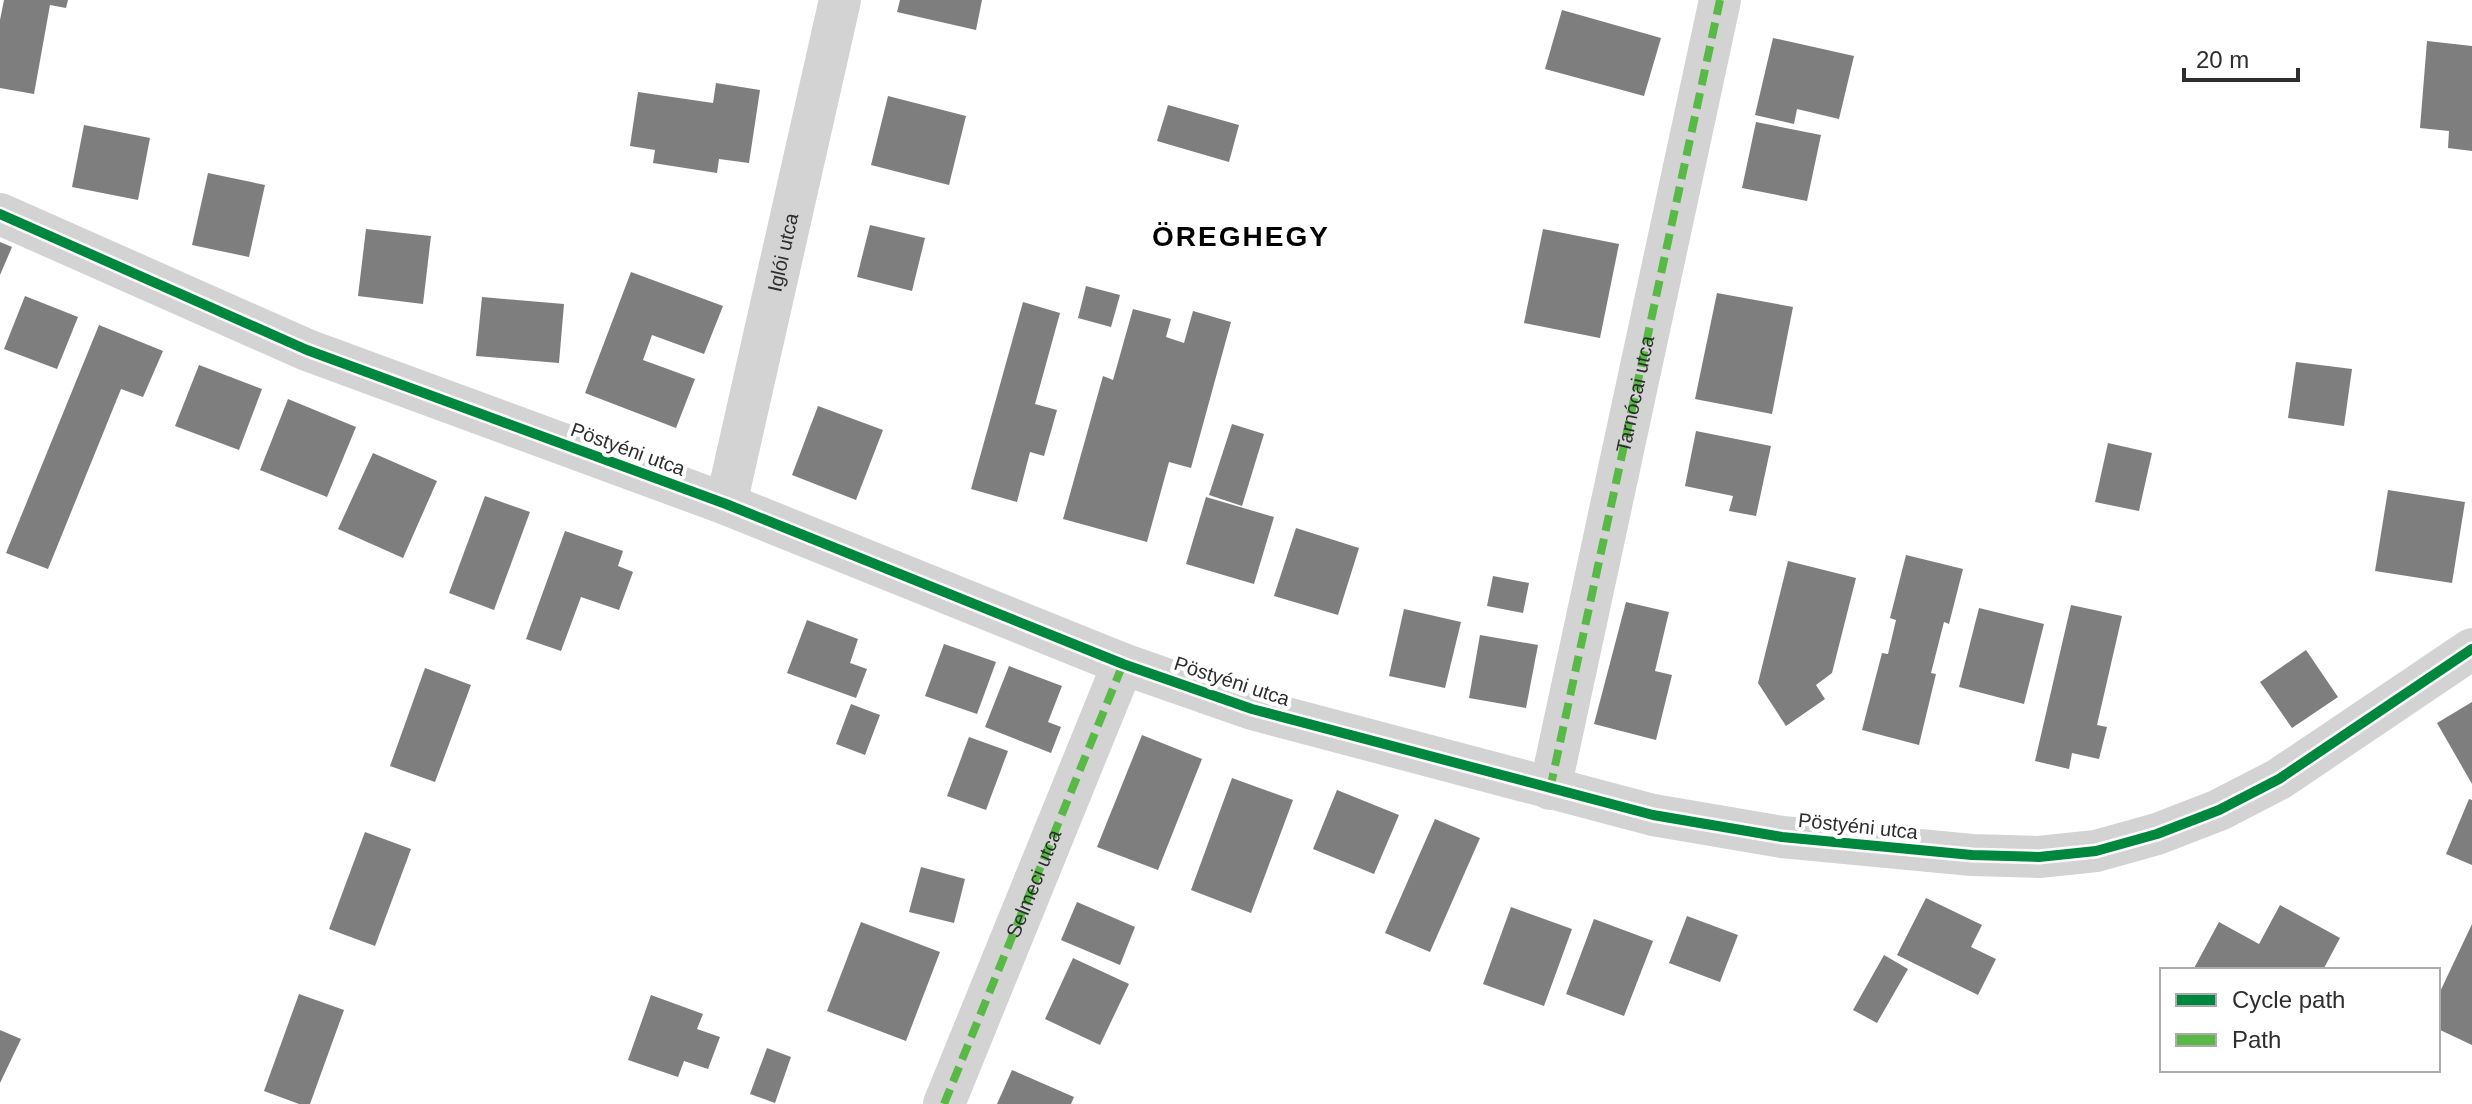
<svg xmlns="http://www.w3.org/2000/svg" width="2472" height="1104" viewBox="0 0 2472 1104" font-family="Arial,sans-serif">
	<rect width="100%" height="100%" fill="#fff"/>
	<g fill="#7e7e7e">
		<polygon points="4,0 68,0 66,8 50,5 34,94 0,88 0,20"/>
		<polygon points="900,0 982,0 976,30 897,12"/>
		<polygon points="1562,10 1661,38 1644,96 1545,69"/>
		<polygon points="1773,38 1854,56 1839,119 1797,109 1794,124 1755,115"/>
		<polygon points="2427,41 2472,46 2472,151 2448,148 2449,131 2420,128"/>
		<polygon points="716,83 760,90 749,163 719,159 717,173 653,163 655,150 630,146 638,92 713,103"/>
		<polygon points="888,96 966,116 949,185 871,165"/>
		<polygon points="1168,105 1239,125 1229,162 1157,141"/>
		<polygon points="1756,122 1821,135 1807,201 1742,188"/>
		<polygon points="84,125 150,138 138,200 72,187"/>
		<polygon points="208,173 265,185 249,257 192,245"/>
		<polygon points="870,225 925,238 912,291 857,277"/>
		<polygon points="366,229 431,236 423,304 358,296"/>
		<polygon points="1543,229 1619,244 1600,338 1524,323"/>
		<polygon points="0,242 12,247 0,275"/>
		<polygon points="631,272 723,306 704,354 652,335 643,360 695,379 676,428 585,393"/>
		<polygon points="1086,286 1120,295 1111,327 1078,318"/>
		<polygon points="1717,293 1793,307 1772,414 1695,399"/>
		<polygon points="25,296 78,317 57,369 4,349"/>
		<polygon points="482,297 564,304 559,363 476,356"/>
		<polygon points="1023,302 1060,313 1035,404 1057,410 1044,456 1030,452 1017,502 971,489"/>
		<polygon points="1133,309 1171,319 1166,337 1184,343 1193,311 1231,322 1191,468 1169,462 1147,542 1063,519 1103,376 1113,380"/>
		<polygon points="99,325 163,351 143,397 121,389 48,569 6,553"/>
		<polygon points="2296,362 2352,369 2344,426 2288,418"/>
		<polygon points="199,365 262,389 239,450 175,426"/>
		<polygon points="288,399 356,427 327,497 260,470"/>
		<polygon points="818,406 883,430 856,500 792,475"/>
		<polygon points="1232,424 1264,434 1242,506 1209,495"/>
		<polygon points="1696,431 1771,446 1756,516 1729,511 1733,496 1685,486"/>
		<polygon points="2108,443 2152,453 2139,511 2095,502"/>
		<polygon points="373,453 437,481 403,558 338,529"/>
		<polygon points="2388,490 2465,502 2452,583 2375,571"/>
		<polygon points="485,496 530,512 494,610 449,593"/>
		<polygon points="1206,497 1274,517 1254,584 1186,564"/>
		<polygon points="1296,528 1359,548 1338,615 1274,596"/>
		<polygon points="565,531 623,551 618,566 633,572 619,610 581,597 561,651 526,639"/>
		<polygon points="1906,555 1963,569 1949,624 1944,622 1931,673 1936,674 1919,745 1862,730 1882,653 1888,654 1896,620 1890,618"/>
		<polygon points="1788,561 1856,578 1832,673 1816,685 1825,699 1786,726 1758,683"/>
		<polygon points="1493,576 1529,583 1523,613 1487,606"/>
		<polygon points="1626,602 1669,612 1655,671 1672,675 1656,740 1594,724"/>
		<polygon points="2071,605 2122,616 2097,725 2107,727 2099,759 2072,753 2069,769 2035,761"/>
		<polygon points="1979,608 2044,624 2024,704 1959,687"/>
		<polygon points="1404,609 1461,622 1445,688 1389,676"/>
		<polygon points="807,620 858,639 850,663 867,669 856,698 787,673"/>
		<polygon points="1480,635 1538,645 1526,708 1469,698"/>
		<polygon points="944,644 996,662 977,714 925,696"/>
		<polygon points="2306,650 2338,697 2292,728 2260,682"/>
		<polygon points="1009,666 1062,686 1048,722 1061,727 1051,753 985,727"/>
		<polygon points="425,668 471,685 435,782 390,766"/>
		<polygon points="2472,702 2472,784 2437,723"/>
		<polygon points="851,704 880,715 865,755 836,744"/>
		<polygon points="1142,735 1202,759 1158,870 1097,847"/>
		<polygon points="969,737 1008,751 986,810 947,796"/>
		<polygon points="1232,778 1293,800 1251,913 1191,890"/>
		<polygon points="1337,790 1399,815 1374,874 1313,849"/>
		<polygon points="2469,799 2472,800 2472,865 2446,854"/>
		<polygon points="1435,819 1480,838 1430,952 1385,933"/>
		<polygon points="365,832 411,849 375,946 329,929"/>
		<polygon points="921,867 965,879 954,923 909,912"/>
		<polygon points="1926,898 1982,925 1971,947 1996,959 1978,995 1897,955"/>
		<polygon points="1077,902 1135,927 1120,965 1061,940"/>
		<polygon points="2280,905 2340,938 2323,970 2193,970 2219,922 2259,944"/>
		<polygon points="1511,907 1572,929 1544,1006 1483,984"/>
		<polygon points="1687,916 1738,935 1720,982 1669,963"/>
		<polygon points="1594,919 1653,941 1624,1016 1566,994"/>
		<polygon points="861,922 940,952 906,1041 827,1011"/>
		<polygon points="2472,924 2472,1045 2438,1029 2438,996"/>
		<polygon points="1884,955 1908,969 1877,1023 1853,1010"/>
		<polygon points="1073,958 1129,984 1100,1045 1045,1019"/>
		<polygon points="299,994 344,1010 310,1104 299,1104 264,1091"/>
		<polygon points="651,995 703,1014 697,1029 720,1037 708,1069 684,1061 678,1077 628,1060"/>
		<polygon points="0,1030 21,1039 0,1083"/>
		<polygon points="767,1048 791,1057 775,1103 750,1094"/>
		<polygon points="1012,1070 1074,1097 1071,1104 997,1104"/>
	</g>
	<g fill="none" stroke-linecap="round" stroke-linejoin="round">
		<g stroke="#d3d3d3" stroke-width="42">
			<polyline points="0,214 307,350 726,504 1123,664 1252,709 1653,815 1782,837 1972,855 2039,857 2096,851 2157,834 2219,810 2279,779 2472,649"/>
			<path id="s1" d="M 726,504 L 840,0"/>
			<path id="s2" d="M 1550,789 L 1720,0"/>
			<path id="s3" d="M 944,1104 L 1123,664"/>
		</g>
		<g stroke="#58b947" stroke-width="8" stroke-dasharray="16 8" stroke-linecap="butt">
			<polyline points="1550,789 1720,0"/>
			<polyline points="944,1104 1123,664"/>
		</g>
		<defs>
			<polyline id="cycleway" points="0,214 307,350 726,504 1123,664 1252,709 1653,815 1782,837 1972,855 2039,857 2096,851 2157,834 2219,810 2279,779 2472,649"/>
		</defs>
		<use href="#cycleway" stroke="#fff" stroke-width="15"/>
		<use href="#cycleway" stroke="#00873e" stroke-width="10"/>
	</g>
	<g text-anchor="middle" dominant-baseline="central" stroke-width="8" stroke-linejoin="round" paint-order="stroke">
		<g font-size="20" fill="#2e2e2e" stroke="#fff">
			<text stroke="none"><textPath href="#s1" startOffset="258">Iglói utca</textPath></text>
			<text stroke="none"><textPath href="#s2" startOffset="404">Tarnócai utca</textPath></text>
			<text transform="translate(628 449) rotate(20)">Pöstyéni utca</text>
			<text transform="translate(1232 681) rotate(18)">Pöstyéni utca</text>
			<text transform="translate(1858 826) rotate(6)">Pöstyéni utca</text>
			<text stroke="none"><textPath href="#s3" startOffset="238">Selmeci utca</textPath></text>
		</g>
		<g font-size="28" font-weight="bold" letter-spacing="2" fill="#000" stroke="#fff">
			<text x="1241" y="236">ÖREGHEGY</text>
		</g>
	</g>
	<rect x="2160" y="968" width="280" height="104" fill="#ffffff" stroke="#ababab" stroke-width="2"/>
	<rect x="2176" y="994" width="40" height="12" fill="#00873e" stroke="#ababab" stroke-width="2"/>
	<text x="2232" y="1008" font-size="24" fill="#2e2e2e">Cycle path</text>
	<rect x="2176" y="1034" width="40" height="12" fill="#58b947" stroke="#ababab" stroke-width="2"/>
	<text x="2232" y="1048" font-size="24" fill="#2e2e2e">Path</text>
	<path d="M2184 68v12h114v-12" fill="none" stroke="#2e2e2e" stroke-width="4"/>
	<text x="2196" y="68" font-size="24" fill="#2e2e2e" stroke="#ffffff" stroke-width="6" paint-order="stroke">20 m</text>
</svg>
